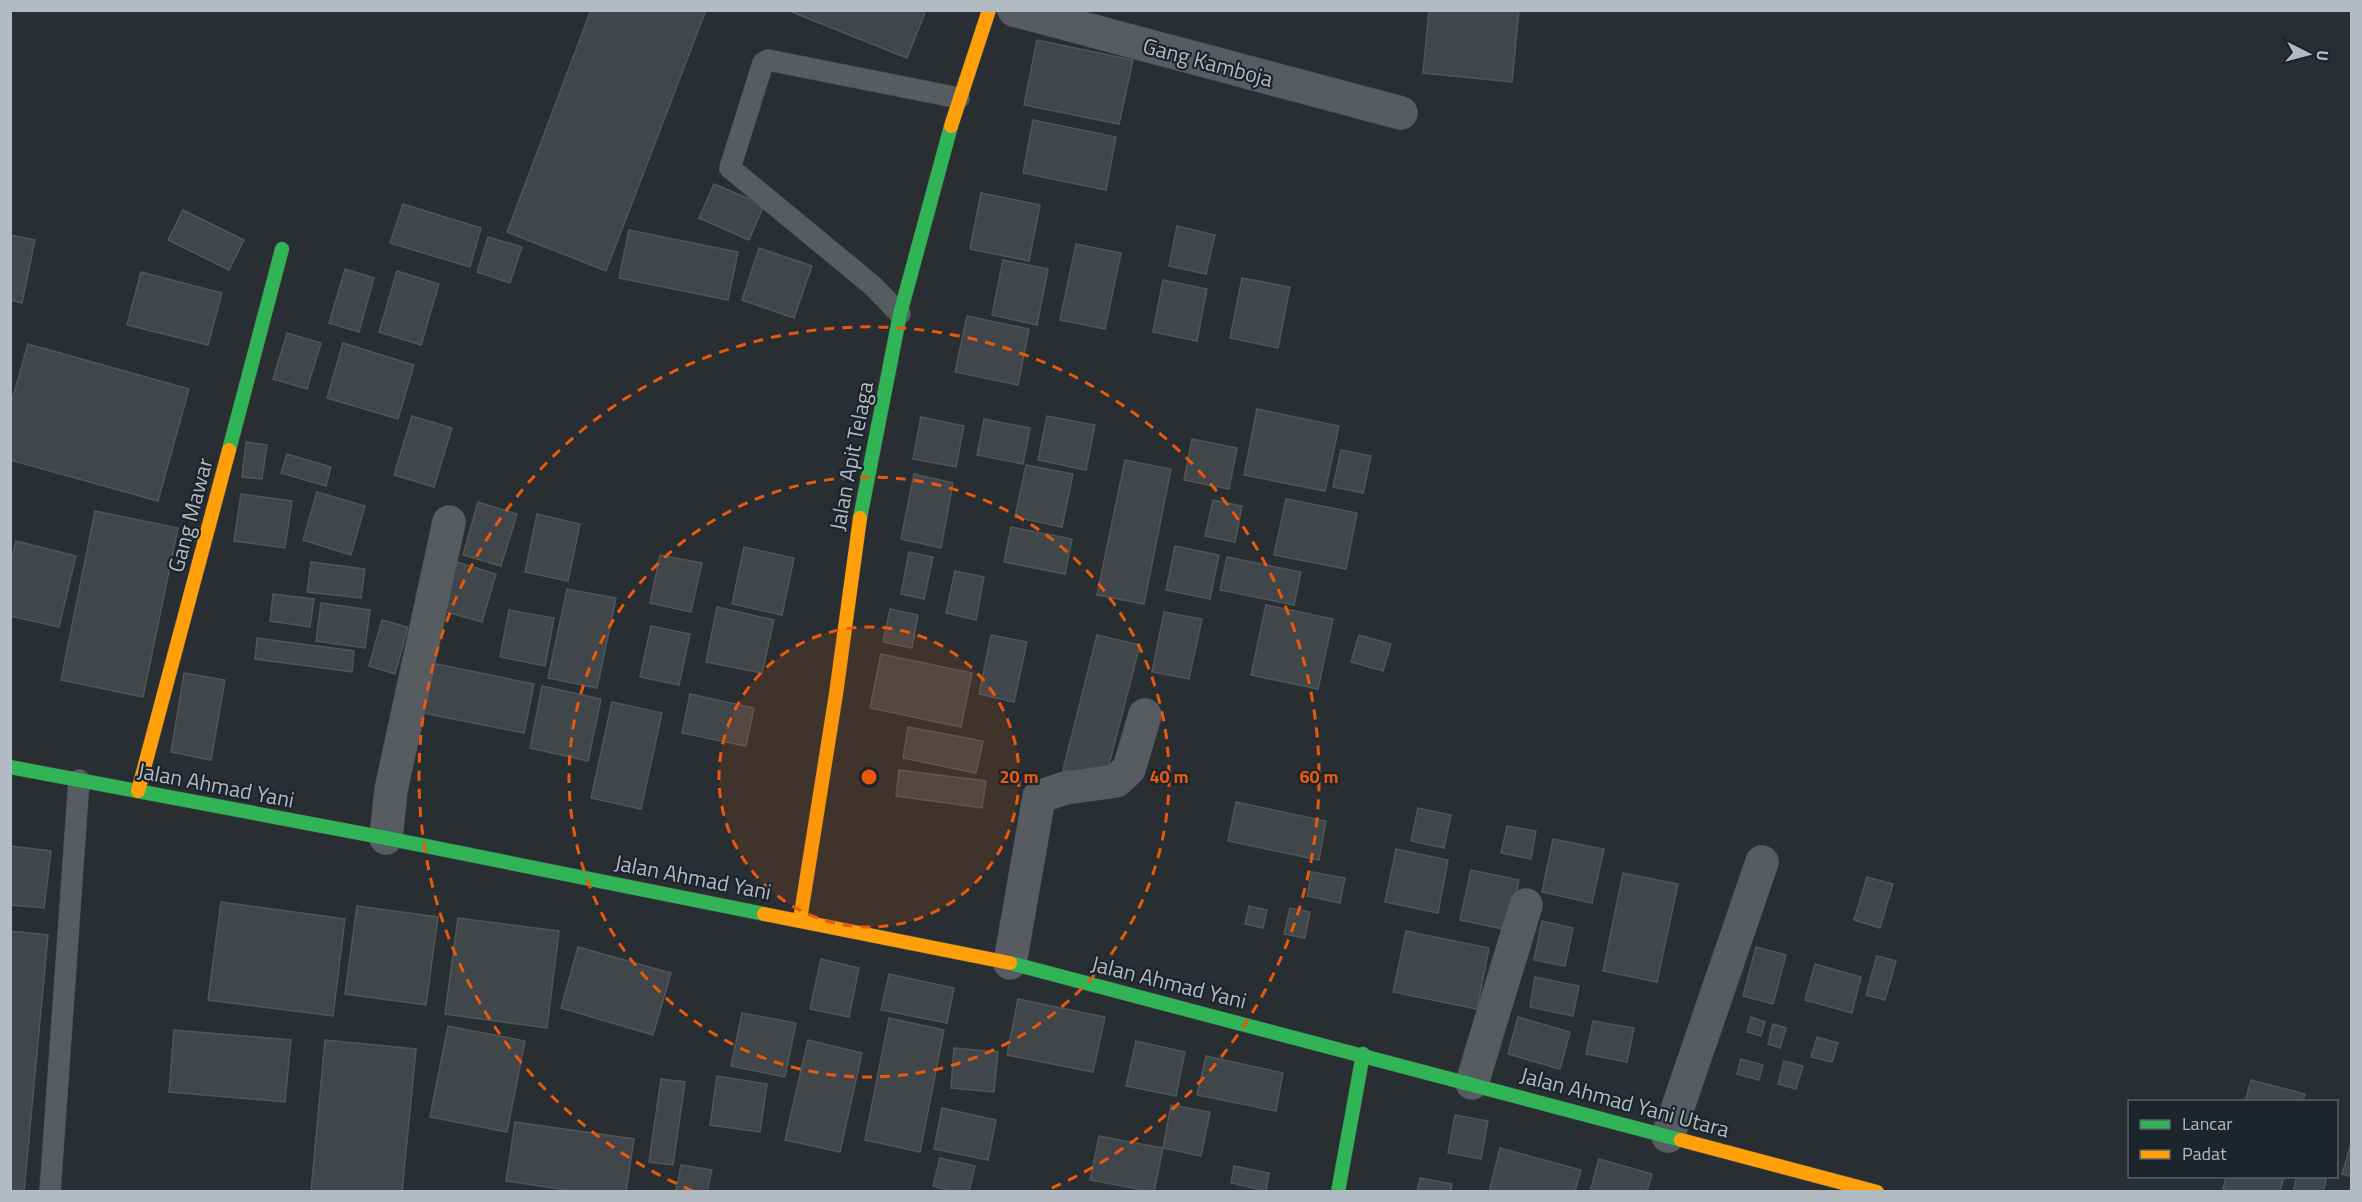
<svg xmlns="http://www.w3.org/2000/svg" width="2362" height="1202" viewBox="0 0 2362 1202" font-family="'Titillium Web',sans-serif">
	<rect width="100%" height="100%" fill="#282e32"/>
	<g fill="#41464a" stroke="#4f565a" stroke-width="1.5">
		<polygon points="591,10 706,10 606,271 507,232"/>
		<polygon points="787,10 926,10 907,58"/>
		<polygon points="1429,10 1519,10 1512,82 1423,73"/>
		<polygon points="1037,40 1133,60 1119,124 1024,105"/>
		<polygon points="1033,120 1116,137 1106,190 1023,173"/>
		<polygon points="714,184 764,205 749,240 699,218"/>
		<polygon points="981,193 1040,205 1029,261 970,249"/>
		<polygon points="403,204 481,228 470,267 390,243"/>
		<polygon points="183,210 244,240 229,270 168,240"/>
		<polygon points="1177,226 1215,235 1206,274 1169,266"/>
		<polygon points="629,230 738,252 728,300 619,278"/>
		<polygon points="10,235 35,240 22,303 10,300"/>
		<polygon points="488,237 522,247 510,283 477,272"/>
		<polygon points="1076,244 1121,253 1105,329 1060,320"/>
		<polygon points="759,248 812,266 794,318 742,300"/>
		<polygon points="1003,260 1048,269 1037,325 992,315"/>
		<polygon points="345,269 374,278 359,332 329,323"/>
		<polygon points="397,271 439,284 421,345 379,332"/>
		<polygon points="141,272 222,293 208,345 127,325"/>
		<polygon points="1242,278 1290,287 1278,348 1230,338"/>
		<polygon points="1163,280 1207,289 1197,341 1153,332"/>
		<polygon points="967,316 1029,329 1018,385 955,372"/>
		<polygon points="287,333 321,343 307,389 273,379"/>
		<polygon points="343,343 414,365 398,419 327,398"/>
		<polygon points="28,344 189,389 158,501 10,460 10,407"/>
		<polygon points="1257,409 1339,426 1325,491 1244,475"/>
		<polygon points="412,416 452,428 434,487 394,475"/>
		<polygon points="1047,416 1095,425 1086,470 1038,460"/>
		<polygon points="921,417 964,426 956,467 913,459"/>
		<polygon points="984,419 1030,428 1023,464 977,455"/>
		<polygon points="1192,439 1237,448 1229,489 1184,480"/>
		<polygon points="246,442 267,445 262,479 242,477"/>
		<polygon points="1341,450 1371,456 1363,493 1333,487"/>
		<polygon points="287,454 331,467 326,486 281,473"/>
		<polygon points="1125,460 1171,469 1144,604 1097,595"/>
		<polygon points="1026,465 1073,474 1062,527 1015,517"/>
		<polygon points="914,474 953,483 941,548 901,539"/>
		<polygon points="317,492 365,506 351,555 303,540"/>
		<polygon points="241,494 292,501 285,548 234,541"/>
		<polygon points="1286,499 1357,513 1346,569 1274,555"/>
		<polygon points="1213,500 1242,506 1235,542 1205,536"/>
		<polygon points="478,502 517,514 501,566 463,555"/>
		<polygon points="95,511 178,528 143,697 61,680"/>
		<polygon points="537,514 580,524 568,581 525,572"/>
		<polygon points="1011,527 1072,539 1065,574 1004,562"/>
		<polygon points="16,541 76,556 59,627 10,616 10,566"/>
		<polygon points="1175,546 1219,555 1210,599 1166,590"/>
		<polygon points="744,547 794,558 782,615 732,604"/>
		<polygon points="909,552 933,557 924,599 901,594"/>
		<polygon points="660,555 702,563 691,612 650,603"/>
		<polygon points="1227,557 1301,572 1294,605 1220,590"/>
		<polygon points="311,562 365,569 361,598 307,592"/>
		<polygon points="457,562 496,574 482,622 443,611"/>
		<polygon points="955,571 984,577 976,620 946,613"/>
		<polygon points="567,589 616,598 597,688 548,678"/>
		<polygon points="273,594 314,599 310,627 270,621"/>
		<polygon points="321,603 370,610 365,648 316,641"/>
		<polygon points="1266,605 1333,619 1318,689 1251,675"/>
		<polygon points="717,607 774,620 762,673 706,662"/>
		<polygon points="890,609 918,615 912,648 883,642"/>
		<polygon points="509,610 554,618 545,666 500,657"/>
		<polygon points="1164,612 1202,619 1189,679 1152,672"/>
		<polygon points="382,620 408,627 395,674 369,666"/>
		<polygon points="651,626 690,634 679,685 640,677"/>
		<polygon points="991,635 1027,642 1014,702 979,694"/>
		<polygon points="1097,635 1140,645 1105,780 1063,770"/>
		<polygon points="1359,635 1391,644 1383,671 1351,662"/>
		<polygon points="257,638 354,651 352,672 255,659"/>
		<polygon points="881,654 972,673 961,727 870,708"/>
		<polygon points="427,662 534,684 524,733 417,712"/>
		<polygon points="184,673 225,680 211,760 171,752"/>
		<polygon points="542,686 601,699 588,761 530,748"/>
		<polygon points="690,694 754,708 746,746 682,733"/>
		<polygon points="612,702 662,713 641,809 591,798"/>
		<polygon points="908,727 983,741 976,773 903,758"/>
		<polygon points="899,770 986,781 982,808 896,796"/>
		<polygon points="1236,802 1326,821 1319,860 1228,841"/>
		<polygon points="1418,808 1451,815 1444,848 1411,841"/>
		<polygon points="1507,826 1536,831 1531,859 1501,853"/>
		<polygon points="1553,839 1604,849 1592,903 1542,892"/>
		<polygon points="10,846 51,851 44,908 10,905"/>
		<polygon points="1396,849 1448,860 1438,913 1385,902"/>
		<polygon points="1471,870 1519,880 1508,930 1460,920"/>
		<polygon points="1312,872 1345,878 1340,903 1307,896"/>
		<polygon points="1623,873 1678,884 1657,982 1603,971"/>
		<polygon points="1867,877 1893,884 1880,928 1854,920"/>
		<polygon points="221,902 345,919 333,1016 208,1000"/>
		<polygon points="357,906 438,917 426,1005 345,994"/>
		<polygon points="1249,906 1267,910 1263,928 1245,924"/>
		<polygon points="1290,908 1310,912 1305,938 1284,934"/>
		<polygon points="458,918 559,931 547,1028 445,1014"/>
		<polygon points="1542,921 1573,928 1565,966 1534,960"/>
		<polygon points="10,931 48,935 24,1192 10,1192"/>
		<polygon points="1406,931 1489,948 1477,1009 1393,992"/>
		<polygon points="578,947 671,973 653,1035 561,1008"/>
		<polygon points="1756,947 1786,955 1773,1004 1743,996"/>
		<polygon points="1877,956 1896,961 1885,1000 1866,995"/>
		<polygon points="821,959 859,968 849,1017 810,1009"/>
		<polygon points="1815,964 1861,977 1852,1013 1805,1000"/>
		<polygon points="889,974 954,988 947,1023 881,1010"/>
		<polygon points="1535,977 1579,986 1573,1016 1530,1007"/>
		<polygon points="1018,999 1105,1017 1093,1072 1007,1055"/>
		<polygon points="742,1013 796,1023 785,1077 731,1066"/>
		<polygon points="1518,1017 1570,1032 1560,1069 1508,1054"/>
		<polygon points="1751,1017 1765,1022 1761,1036 1747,1032"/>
		<polygon points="889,1018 944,1030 920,1152 865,1140"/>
		<polygon points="1593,1021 1634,1028 1627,1062 1586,1054"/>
		<polygon points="1773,1024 1786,1028 1780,1048 1768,1044"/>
		<polygon points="448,1026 525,1041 507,1132 430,1117"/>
		<polygon points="174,1030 291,1040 285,1102 169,1092"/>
		<polygon points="1817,1037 1838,1043 1832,1062 1811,1057"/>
		<polygon points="325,1040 416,1049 402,1192 311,1192"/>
		<polygon points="808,1040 862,1053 840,1152 785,1140"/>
		<polygon points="1136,1041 1185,1052 1176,1096 1126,1086"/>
		<polygon points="954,1048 998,1052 994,1092 951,1088"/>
		<polygon points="1206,1056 1283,1073 1276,1111 1197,1095"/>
		<polygon points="1741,1059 1763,1065 1759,1080 1737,1074"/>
		<polygon points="1784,1061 1803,1066 1796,1089 1778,1084"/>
		<polygon points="717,1076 767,1084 760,1132 710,1125"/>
		<polygon points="661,1079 685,1082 673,1165 649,1162"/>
		<polygon points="2251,1080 2305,1094 2303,1102 2245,1102"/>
		<polygon points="1171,1105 1210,1112 1201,1156 1163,1148"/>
		<polygon points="942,1108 996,1120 988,1160 934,1149"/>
		<polygon points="1455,1115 1488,1121 1481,1159 1448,1153"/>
		<polygon points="515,1122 634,1139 626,1192 580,1192 506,1181"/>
		<polygon points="1099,1136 1163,1148 1154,1192 1090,1180"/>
		<polygon points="2352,1141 2352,1177 2342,1174"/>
		<polygon points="1500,1148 1581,1170 1575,1192 1489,1192"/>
		<polygon points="940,1158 975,1166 969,1192 955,1192 933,1186"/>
		<polygon points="1599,1159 1652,1174 1647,1192 1590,1192"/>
		<polygon points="681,1165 712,1170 707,1192 676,1190"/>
		<polygon points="1234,1166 1269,1173 1266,1191 1231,1183"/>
		<polygon points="2226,1176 2284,1176 2280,1192 2233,1192 2223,1189"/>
		<polygon points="2297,1176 2327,1176 2323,1192 2293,1192"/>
		<polygon points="1420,1178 1452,1184 1450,1192 1417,1192"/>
	</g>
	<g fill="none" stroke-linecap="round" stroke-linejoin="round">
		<defs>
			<g id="lane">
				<polyline points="900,314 873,286 730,168 763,63 768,60 959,98"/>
				<polyline points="50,1192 79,780"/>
			</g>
			<g id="street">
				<polyline points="1014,10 1401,113"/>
				<polyline points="386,838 391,790 449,522"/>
				<polyline points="1010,963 1039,797 1065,788 1116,781 1129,769 1145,715"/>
				<polyline points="1472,1083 1526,905"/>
				<polyline points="1668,1136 1762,862"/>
			</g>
			<g id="fast">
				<polyline points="229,450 282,249"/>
				<polyline points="860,518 900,314 951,126"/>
				<polyline points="10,767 386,838 764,914"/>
				<polyline points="1010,963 1681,1140"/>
				<polyline points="1338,1192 1363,1054"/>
			</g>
			<g id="slow">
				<polyline points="951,126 989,10"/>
				<polyline points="138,791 229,450"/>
				<polyline points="764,914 1010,963"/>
				<polyline points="800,920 836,694 860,518"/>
				<polyline points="1681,1140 1877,1192"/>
			</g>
		</defs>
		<use href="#lane" stroke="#464a4d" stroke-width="22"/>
		<use href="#street" stroke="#464a4d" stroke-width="34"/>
		<use href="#fast" stroke="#464a4d" stroke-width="15"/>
		<use href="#slow" stroke="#464a4d" stroke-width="15"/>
		<use href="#lane" stroke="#575c61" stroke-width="21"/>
		<use href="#street" stroke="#575c61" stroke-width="33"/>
		<use href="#fast" stroke="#30b455" stroke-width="14"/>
		<use href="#slow" stroke="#ff9f0a" stroke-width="14"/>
	</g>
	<circle cx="869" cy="777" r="150" fill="#e8590c" fill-opacity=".12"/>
	<g fill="none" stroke="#e8590c" stroke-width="3" stroke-dasharray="10 8">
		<circle cx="869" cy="777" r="150"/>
		<circle cx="869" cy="777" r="300"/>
		<path d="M693 1191A450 450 0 1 1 1045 1191"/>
	</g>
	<g text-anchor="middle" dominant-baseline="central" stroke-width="4.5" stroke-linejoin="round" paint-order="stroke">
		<g font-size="22" fill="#b2bbc3" stroke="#1c252c">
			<text transform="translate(1208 62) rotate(15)">Gang Kamboja</text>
			<text transform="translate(851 456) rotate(-79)">Jalan Apit Telaga</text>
			<text transform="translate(190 515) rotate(-75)">Gang Mawar</text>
			<text transform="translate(216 785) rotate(11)">Jalan Ahmad Yani</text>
			<text transform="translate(693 877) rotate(11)">Jalan Ahmad Yani</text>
			<text transform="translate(1169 982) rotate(14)">Jalan Ahmad Yani</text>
			<text transform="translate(1625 1102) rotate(15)">Jalan Ahmad Yani Utara</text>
		</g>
	</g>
	<circle cx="869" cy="777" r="9" fill="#e8590c" stroke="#1c252c" stroke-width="3"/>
	<g font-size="18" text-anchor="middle" font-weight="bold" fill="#e8590c" stroke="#1c252c" stroke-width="4.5" stroke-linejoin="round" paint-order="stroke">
		<text x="1019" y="783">20 m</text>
		<text x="1169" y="783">40 m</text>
		<text x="1319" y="783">60 m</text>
	</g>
	<rect width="2362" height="1202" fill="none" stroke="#b2bbc3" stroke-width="24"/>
	<rect x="2128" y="1100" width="210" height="78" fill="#1c252c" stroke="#586168" stroke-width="1.5"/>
	<rect x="2140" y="1120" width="30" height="9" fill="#30b455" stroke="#586168" stroke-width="1.5"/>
	<text x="2182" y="1130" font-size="18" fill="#b2bbc3">Lancar</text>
	<rect x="2140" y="1150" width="30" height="9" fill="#ff9f0a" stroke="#586168" stroke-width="1.5"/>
	<text x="2182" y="1160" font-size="18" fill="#b2bbc3">Padat</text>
	<g transform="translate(2308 54) rotate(96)" stroke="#1c252c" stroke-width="4.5" paint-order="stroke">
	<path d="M0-4.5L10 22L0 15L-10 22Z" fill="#b2bbc3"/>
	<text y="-9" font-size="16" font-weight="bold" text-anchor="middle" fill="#b2bbc3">U</text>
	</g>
</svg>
